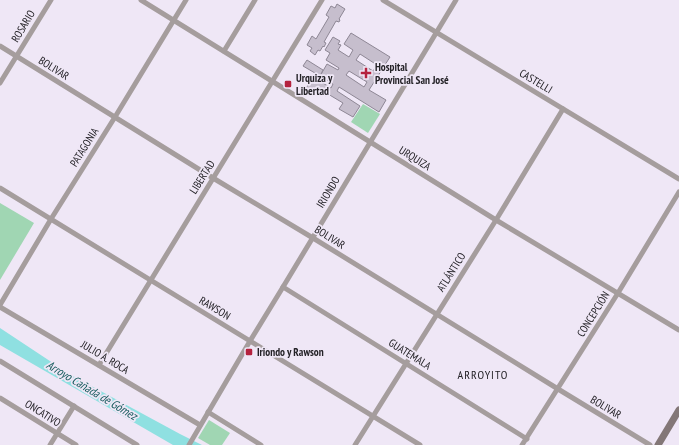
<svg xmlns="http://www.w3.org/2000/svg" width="679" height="445" viewBox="0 0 679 445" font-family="'PT Sans Narrow',sans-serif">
	<rect width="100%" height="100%" fill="#efe7f6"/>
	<g fill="#a0d6b3">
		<polygon points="363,104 380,114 368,133 351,122"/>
		<polygon points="0,203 34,223 0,280"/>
		<polygon points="209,420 230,433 222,445 210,445 198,438"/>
	</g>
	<polygon fill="#8fe0e1" points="0,328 71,375 180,434 202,445 173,445 0,345"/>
	<g fill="#c6becd" stroke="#8e8795" fill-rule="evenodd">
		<polygon points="337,4 345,9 339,19 340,20 339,22 336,21 324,42 326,43 324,47 323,46 320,51 318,50 315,55 310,51 312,48 307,45 312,36 316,39 329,17 326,15 331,6 335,8"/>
		<path d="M 351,33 L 390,57 L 369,90 L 386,100 L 379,112 L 339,87 L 337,91 L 360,106 L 353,117 L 339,109 L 343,103 L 328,94 L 326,96 L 314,88 L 312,92 L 306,88 L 313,77 L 331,88 L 333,84 L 320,76 L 327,64 L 338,70 L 339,68 L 326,60 L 330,53 L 325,50 L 333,37 L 340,41 L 338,44 L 341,45 L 338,50 L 349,57 L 353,50 L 344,44 ZM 360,54 L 377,65 L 373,71 L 356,60 ZM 349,71 L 367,82 L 364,87 L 346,75 Z"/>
		<polygon points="307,60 323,70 320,76 303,66"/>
	</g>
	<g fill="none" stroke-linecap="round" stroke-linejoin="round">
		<g stroke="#a59d9d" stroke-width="5">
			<polyline points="141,0 496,220 679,330"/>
			<polyline points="383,0 679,179"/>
			<polyline points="0,46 213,178 313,238 558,389 650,445"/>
			<polyline points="224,51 255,0"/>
			<polyline points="0,83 51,0"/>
			<polyline points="0,188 420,445"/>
			<polyline points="283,287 527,439"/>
			<polyline points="0,305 51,219 115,117 186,0"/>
			<polyline points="0,307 200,425"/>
			<polyline points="0,361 137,445"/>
			<polyline points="99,365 322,0"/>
			<polyline points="0,398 76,445"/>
			<polyline points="208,412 261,445"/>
			<polyline points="50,445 74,406"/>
			<polyline points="189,445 250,341 283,287 456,0"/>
			<polyline points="355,445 496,220 563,109"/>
			<polyline points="522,445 618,293 679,192"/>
		</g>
		<polyline stroke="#837777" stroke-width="7" points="658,445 679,410"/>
	</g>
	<g fill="#b4223e" stroke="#efe7f6" stroke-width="1.5">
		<path d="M364 67h4v4h4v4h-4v4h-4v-4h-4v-4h4z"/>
		<rect x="284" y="80" width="8" height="8" rx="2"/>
		<rect x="245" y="348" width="8" height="8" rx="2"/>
	</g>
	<g text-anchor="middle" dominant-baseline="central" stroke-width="3.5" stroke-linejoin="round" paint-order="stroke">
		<g font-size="11" fill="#242227" stroke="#efe7f6">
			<text transform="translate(23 26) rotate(-59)">ROSARIO</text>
			<text transform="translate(54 68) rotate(32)">BOLIVAR</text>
			<text transform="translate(536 81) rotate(31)">CASTELLI</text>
			<text transform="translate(84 147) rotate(-58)">PATAGONIA</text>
			<text transform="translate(415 158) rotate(32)">URQUIZA</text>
			<text transform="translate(202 177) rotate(-58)">LIBERTAD</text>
			<text transform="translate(328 192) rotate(-59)">IRIONDO</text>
			<text transform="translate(330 237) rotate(32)">BOLIVAR</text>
			<text transform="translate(451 272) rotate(-58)">ATLÁNTICO</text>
			<text transform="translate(215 308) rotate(31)">RAWSON</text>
			<text transform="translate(593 314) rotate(-58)">CONCEPCIÓN</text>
			<text transform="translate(410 354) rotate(32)">GUATEMALA</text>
			<text transform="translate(105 357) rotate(31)">JULIO A. ROCA</text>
			<text transform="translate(606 407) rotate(31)">BOLIVAR</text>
			<text transform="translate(43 413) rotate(32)">ONCATIVO</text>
		</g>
		<g font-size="11" font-weight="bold" fill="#242227" stroke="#efe7f6" text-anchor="start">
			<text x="375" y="67">Hospital<tspan x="375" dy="13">Provincial San José</tspan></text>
			<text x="296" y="78">Urquiza y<tspan x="296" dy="13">Libertad</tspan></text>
			<text x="257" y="352">Iriondo y Rawson</text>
		</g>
		<g font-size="12" letter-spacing="1" fill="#242227" stroke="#efe7f6">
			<text x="483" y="374">ARROYITO</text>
		</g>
		<g font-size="12" font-style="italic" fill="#165b5d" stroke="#efe7f6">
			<text transform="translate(92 390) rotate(31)">Arroyo Cañada de Gómez</text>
		</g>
	</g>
</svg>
